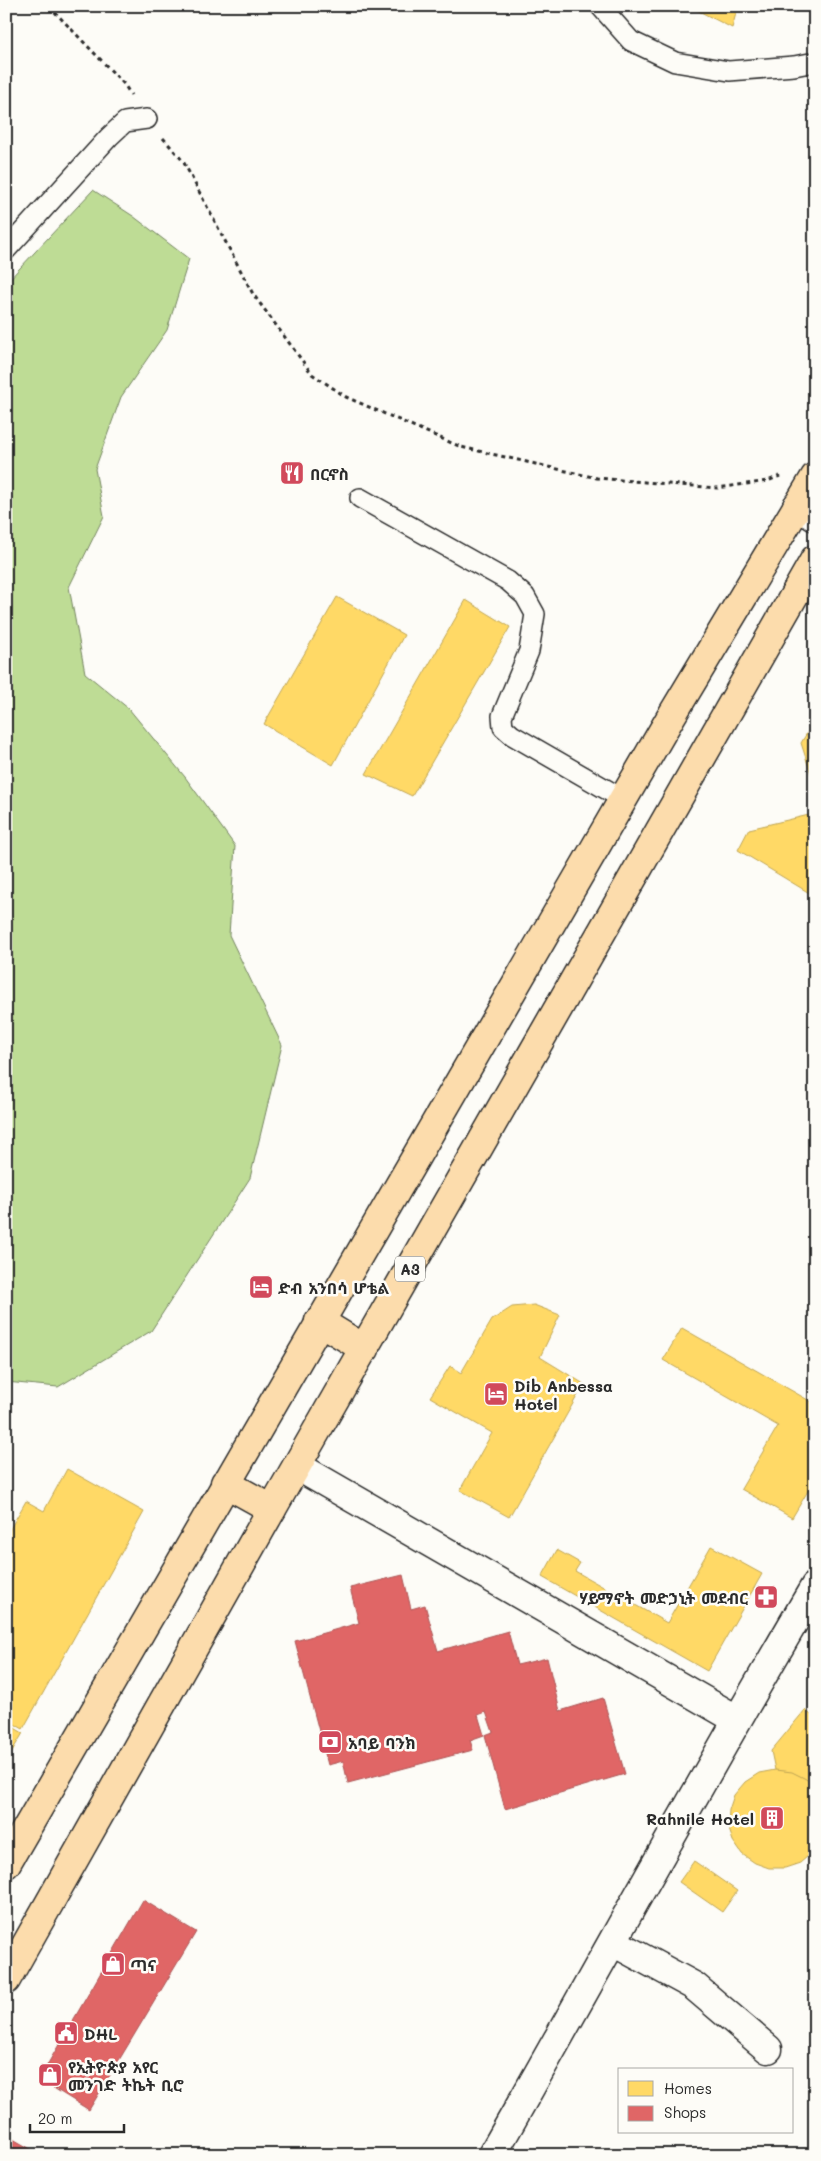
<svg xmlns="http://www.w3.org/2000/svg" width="821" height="2161" viewBox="0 0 821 2161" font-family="Mali,'Noto Sans Ethiopic',sans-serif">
	<rect width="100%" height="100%" fill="#fdfcf7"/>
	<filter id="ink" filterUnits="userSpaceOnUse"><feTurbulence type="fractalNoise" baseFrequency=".02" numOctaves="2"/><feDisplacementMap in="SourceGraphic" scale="10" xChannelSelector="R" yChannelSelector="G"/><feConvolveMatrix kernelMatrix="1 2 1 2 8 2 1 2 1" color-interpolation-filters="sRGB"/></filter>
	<g filter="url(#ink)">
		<polygon fill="#bedc95" stroke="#748460" points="93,190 133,216 189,259 167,330 121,397 95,469 104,516 69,587 85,673 129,709 185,777 235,846 229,935 282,1045 250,1178 151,1331 58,1387 6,1382 6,283"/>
		<g fill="#ffd966" stroke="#bfa554">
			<polygon points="689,6 738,6 732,28"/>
			<polygon points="337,597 404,635 333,765 264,724"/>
			<polygon points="466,600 510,627 412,796 366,774"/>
			<polygon points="813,723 815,724 815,786 801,743"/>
			<polygon points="815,803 815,887 811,894 738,850 749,829 809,815"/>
			<polygon points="534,1305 560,1315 540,1357 584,1384 509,1517 460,1490 492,1433 430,1397 450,1366 461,1373 492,1320 512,1307"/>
			<polygon points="682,1328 815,1404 815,1479 792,1518 741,1489 778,1426 663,1360"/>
			<polygon points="67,1469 144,1512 23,1729 6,1719 6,1536 26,1501 44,1511"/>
			<polygon points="711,1546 762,1574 707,1671 542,1577 557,1550 580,1563 575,1571 667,1623"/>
			<polygon points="805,1710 815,1718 815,1799 775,1770 771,1751"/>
			<polygon points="6,1723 23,1733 6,1761"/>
			<polygon points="775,1770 792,1772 806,1779 815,1788 815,1850 800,1863 785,1868 769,1868 755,1863 742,1854 733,1841 728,1826 729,1810 734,1795 745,1782 759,1773"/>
			<polygon points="694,1861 737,1891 722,1912 679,1882"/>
		</g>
		<g fill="#e06666" stroke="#aa5454">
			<polygon points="403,1575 411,1609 425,1605 438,1651 508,1631 517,1665 547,1658 560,1711 603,1698 625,1774 505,1809 485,1735 493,1732 486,1712 478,1715 484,1735 470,1740 473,1750 348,1783 343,1761 328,1765 295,1641 359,1623 350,1588"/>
			<polygon points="143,1900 196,1932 89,2110 39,2079"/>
			<polygon points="6,2135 41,2155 6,2155"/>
		</g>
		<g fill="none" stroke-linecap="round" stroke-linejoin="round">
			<defs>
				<g id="lane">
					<polyline points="600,6 631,41 675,62 729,71 794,66 815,62"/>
					<polyline points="6,250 109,137 125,122 147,119"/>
					<polyline points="360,498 508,581 525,596 535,614 529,651 502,716 503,727 512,735 623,799"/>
				</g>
				<g id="street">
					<polyline points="797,506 815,517"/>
					<polyline points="297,1466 736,1719"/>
					<polyline points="613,1942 694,1986 768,2049"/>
					<path d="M 492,2155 C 600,1966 704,1774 815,1586"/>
				</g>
				<g id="highway">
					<polyline points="319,1321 365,1349"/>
					<polyline points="225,1483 272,1509"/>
					<polyline points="6,1864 672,715 815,477"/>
					<polyline points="6,1980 272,1509 815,559"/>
				</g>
			</defs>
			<use href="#lane" stroke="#2b2b2b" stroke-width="22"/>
			<use href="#street" stroke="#2b2b2b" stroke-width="31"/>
			<use href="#highway" stroke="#2b2b2b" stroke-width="31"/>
			<g stroke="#2b2b2b" stroke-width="3" stroke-dasharray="4 4" stroke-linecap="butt">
				<polyline points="49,6 124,84 131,95"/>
				<polyline points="163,138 183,161 253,294 312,374 346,397 461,447 597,478 717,488 768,481 780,476"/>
			</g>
			<use href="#lane" stroke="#fdfcf7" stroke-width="19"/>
			<use href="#street" stroke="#fdfcf7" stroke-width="28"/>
			<use href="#highway" stroke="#fcdcac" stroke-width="28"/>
		</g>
	</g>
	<defs>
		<symbol id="restaurant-square" viewBox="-11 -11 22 22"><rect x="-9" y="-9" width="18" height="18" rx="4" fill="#d1495b" stroke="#fdfcf7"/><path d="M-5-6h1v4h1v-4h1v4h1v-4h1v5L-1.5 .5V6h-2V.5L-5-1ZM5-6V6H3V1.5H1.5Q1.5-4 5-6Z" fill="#fff"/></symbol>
		<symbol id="hotel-square" viewBox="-11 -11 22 22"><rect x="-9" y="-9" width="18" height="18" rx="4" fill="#d1495b" stroke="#fdfcf7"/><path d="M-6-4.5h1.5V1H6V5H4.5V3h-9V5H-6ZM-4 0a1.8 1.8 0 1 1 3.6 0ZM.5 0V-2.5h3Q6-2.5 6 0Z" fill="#fff"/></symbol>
		<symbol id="pharmacy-square" viewBox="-11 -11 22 22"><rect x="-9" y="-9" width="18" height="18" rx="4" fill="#d1495b" stroke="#fdfcf7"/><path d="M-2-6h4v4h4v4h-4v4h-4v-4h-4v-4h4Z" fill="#fff"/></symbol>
		<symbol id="bank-square" viewBox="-11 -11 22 22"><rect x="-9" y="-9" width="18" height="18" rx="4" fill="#d1495b" stroke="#fdfcf7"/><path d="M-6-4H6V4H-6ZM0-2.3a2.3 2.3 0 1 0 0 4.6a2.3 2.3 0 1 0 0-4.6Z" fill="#fff"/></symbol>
		<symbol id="building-square" viewBox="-11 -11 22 22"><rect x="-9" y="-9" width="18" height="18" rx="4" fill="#d1495b" stroke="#fdfcf7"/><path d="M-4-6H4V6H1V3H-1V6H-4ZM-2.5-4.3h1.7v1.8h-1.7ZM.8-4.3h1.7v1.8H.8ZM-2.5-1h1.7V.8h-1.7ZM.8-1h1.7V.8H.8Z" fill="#fff"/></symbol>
		<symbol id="shop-square" viewBox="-11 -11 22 22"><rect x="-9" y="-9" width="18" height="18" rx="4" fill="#d1495b" stroke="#fdfcf7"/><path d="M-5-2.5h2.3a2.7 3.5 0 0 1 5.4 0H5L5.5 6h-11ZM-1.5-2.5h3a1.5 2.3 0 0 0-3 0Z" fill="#fff"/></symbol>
		<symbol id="civic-square" viewBox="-11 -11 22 22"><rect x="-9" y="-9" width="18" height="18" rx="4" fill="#d1495b" stroke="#fdfcf7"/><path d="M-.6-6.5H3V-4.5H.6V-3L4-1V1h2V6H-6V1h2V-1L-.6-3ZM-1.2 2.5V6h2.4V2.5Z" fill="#fff"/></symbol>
	</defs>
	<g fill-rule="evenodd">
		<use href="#restaurant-square" x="278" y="459" width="28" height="28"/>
		<use href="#hotel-square" x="247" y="1273" width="28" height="28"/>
		<use href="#hotel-square" x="482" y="1380" width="28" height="28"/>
		<use href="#pharmacy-square" x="752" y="1583" width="28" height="28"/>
		<use href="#bank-square" x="316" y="1728" width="28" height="28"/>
		<use href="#building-square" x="758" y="1804" width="28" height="28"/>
		<use href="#shop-square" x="99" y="1950" width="28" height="28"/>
		<use href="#civic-square" x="52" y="2019" width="28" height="28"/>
		<use href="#shop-square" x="36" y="2061" width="28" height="28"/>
	</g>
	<g text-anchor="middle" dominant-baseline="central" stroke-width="5" stroke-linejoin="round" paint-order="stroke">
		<rect fill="#fdfcf7" stroke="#6a6a68" stroke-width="1" x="395" y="1256.5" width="30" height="25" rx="4"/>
		<g font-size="15" font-weight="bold" fill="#2b2b2b">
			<text x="410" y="1269">A3</text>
		</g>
		<g font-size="16" font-weight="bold" fill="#2b2b2b" stroke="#fdfcf7" text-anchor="start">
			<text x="310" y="473">በርኖስ</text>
			<text x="278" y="1287">ድብ አንበሳ ሆቴል</text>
			<text x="514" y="1385">Dib Anbessa<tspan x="514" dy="18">Hotel</tspan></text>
			<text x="748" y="1597" text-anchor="end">ሃይማኖት መድኃኒት መደብር</text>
			<text x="348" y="1742">አባይ ባንክ</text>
			<text x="754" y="1818" text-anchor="end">Rahnile Hotel</text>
			<text x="130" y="1964">ጣና</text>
			<text x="84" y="2033">DHL</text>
			<text x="68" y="2066">የኢትዮጵያ አየር<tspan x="68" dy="18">መንገድ ትኬት ቢሮ</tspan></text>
		</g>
	</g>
	<rect width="821" height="2161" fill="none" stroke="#fdfcf7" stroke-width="25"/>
	<rect x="12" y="12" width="796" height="2136" fill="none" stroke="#2b2b2b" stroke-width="2" filter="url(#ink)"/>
	<rect x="618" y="2068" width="175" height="65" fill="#fdfcf7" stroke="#a9a8a5"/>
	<rect x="628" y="2081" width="25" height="15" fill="#ffd966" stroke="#a9a8a5"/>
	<text x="664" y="2094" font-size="15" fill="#2b2b2b">Homes</text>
	<rect x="628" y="2106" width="25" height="15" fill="#e06666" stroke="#a9a8a5"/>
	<text x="664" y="2118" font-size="15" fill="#2b2b2b">Shops</text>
	<path d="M30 2124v8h94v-8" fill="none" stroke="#2b2b2b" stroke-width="2.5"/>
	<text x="38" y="2124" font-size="15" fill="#2b2b2b" stroke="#fdfcf7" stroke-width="4" paint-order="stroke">20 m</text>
</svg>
